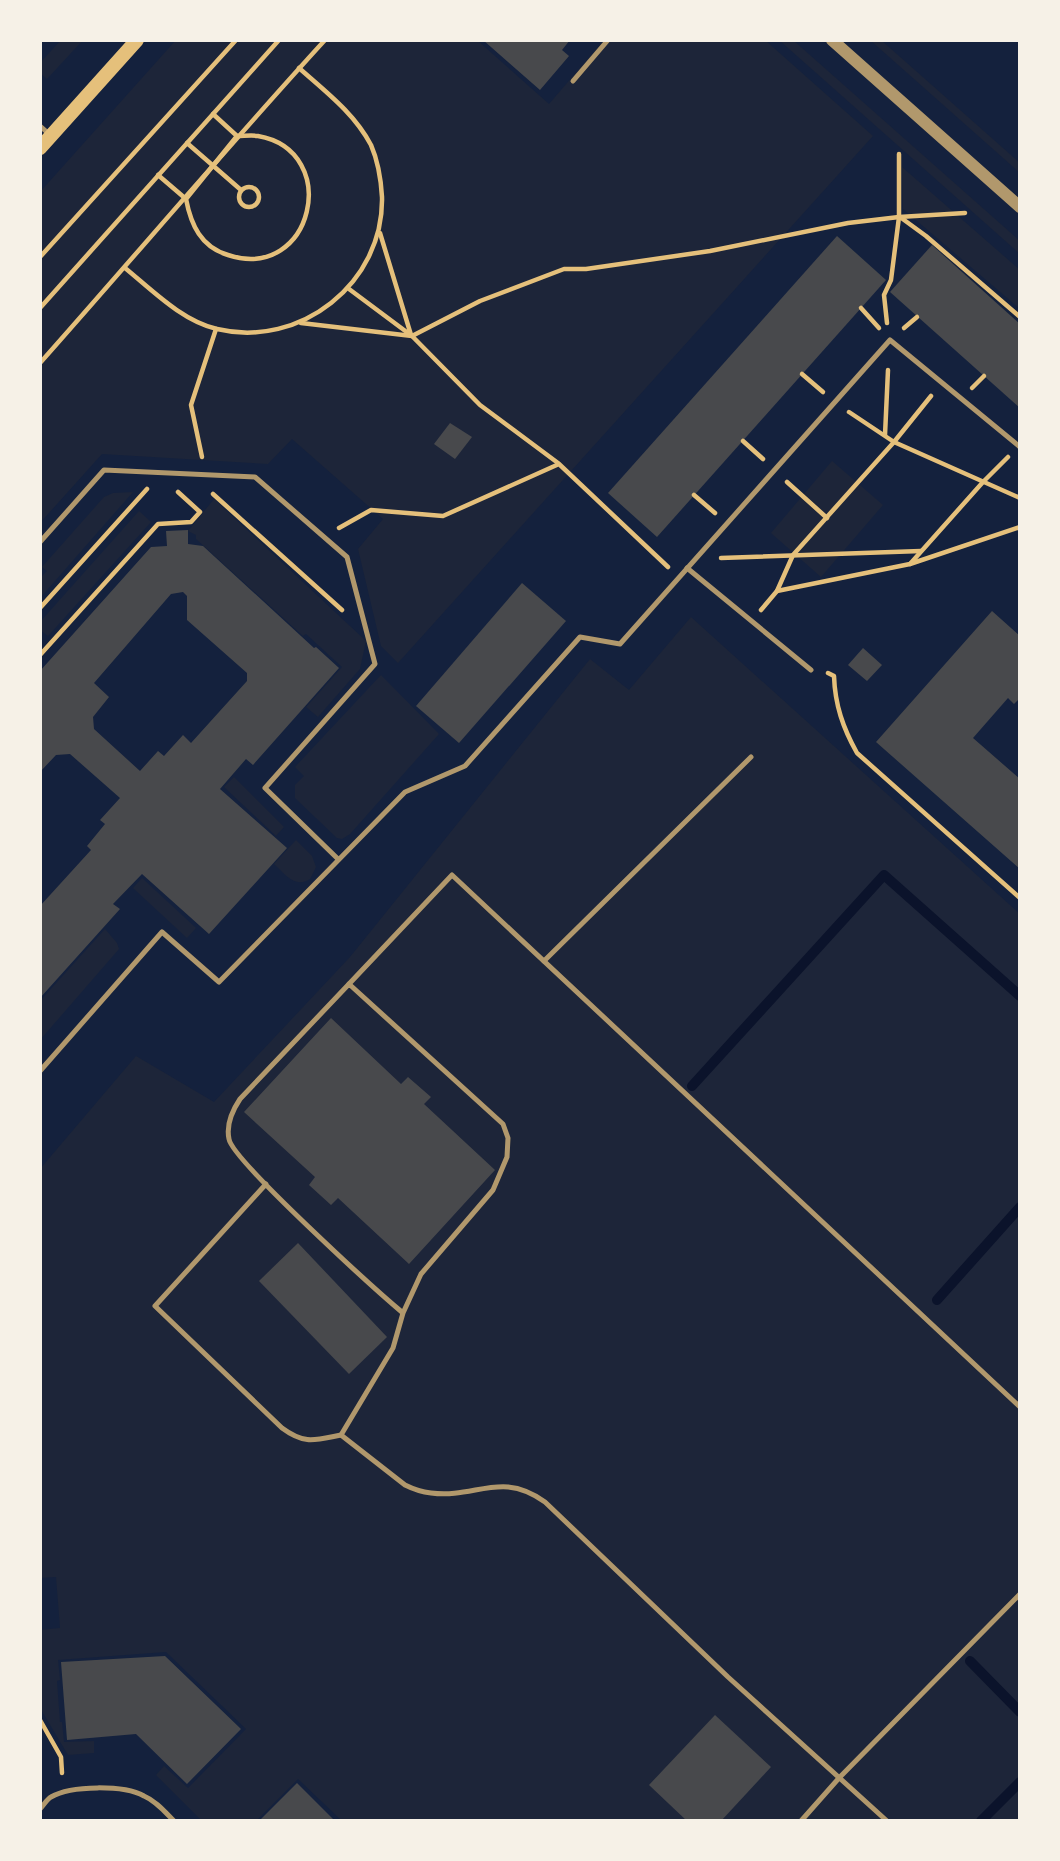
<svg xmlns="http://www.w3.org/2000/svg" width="1060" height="1861" viewBox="0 0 1060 1861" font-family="'Roboto Condensed',sans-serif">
	<rect width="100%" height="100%" fill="#14213d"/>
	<g fill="#1d2539">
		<polygon points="61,40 83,40 47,79 40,73 40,63"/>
		<polygon points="176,40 477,40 549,104 604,40 765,40 873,136 398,663 381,646 358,549 383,519 292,439 268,464 102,454 40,523 40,192"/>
		<polygon points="779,40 793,40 1020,241 1020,254"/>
		<polygon points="870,40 881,40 1020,163 1020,173"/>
		<polygon points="902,167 1020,270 1020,309 903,209"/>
		<polygon points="832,461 883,505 821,577 771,533"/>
		<polygon points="133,492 40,598 40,578 47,571 42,567 104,497 113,493"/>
		<polygon points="214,499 366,641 360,669 318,717 306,707 342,667 306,634 303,636 196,539 196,535 188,531"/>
		<polygon points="139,511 151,522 48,636 40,630 40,622"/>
		<polygon points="691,617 1020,914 1020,1821 342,1821 298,1779 256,1821 202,1821 156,1775 164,1766 188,1788 246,1729 166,1652 58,1660 60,1680 57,1681 60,1722 62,1722 64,1742 94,1741 94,1753 68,1755 40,1708 40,1630 60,1628 56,1577 40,1578 40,1169 136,1056 214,1102 350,957 590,659 629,690"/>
		<polygon points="381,675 439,734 350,834 342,839 337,838 295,798 295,785 304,776 295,767"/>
		<polygon points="234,777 284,827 276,836 224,787"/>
		<path d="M 296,840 L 312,856 L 316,867 L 310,879 C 295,889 285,874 274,864 Z"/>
		<polygon points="142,878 196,928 187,938 133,888"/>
		<polygon points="105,929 117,943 119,949 40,1040 40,1001"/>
	</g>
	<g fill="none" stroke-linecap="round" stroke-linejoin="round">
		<g stroke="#0b132b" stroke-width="10">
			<polyline points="692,1086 884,875 1020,996"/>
			<polyline points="937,1300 1020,1207"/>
			<polyline points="970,1661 1020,1712"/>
			<polyline points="981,1821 1020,1782"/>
		</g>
	</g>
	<g fill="#48494c" fill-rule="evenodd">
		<polygon points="483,40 570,40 562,50 569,56 540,90"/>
		<polygon points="837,236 886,280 657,537 608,493"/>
		<polygon points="932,245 1020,324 1020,408 890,292"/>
		<polygon points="450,423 472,437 455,459 434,444"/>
		<path d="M 188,530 L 188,544 L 203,546 L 314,648 L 316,647 L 339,668 L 253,765 L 246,759 L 220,789 L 287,848 L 209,934 L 142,874 L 113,904 L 120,909 L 40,998 L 40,906 L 91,850 L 87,846 L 105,824 L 100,820 L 120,798 L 70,754 L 56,755 L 40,772 L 40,671 L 151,547 L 167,546 L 166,531 ZM 183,592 L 187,596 L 187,620 L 247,673 L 247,681 L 191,743 L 183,735 L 164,756 L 158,751 L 140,771 L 94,729 L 93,717 L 109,697 L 94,683 L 171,594 Z"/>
		<polygon points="522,583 566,621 459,743 416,706"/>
		<polygon points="992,611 1020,636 1020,698 1014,704 1008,698 973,738 1020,779 1020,869 876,742"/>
		<polygon points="863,648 882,665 867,681 848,665"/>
		<polygon points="331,1018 401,1084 408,1077 431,1097 424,1104 495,1170 409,1264 338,1198 331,1205 309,1185 315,1177 244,1112"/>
		<polygon points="298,1243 387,1337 349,1374 259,1281"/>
		<polygon points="165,1656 241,1729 187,1784 136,1734 67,1740 61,1662"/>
		<polygon points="715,1715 771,1767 721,1821 687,1821 649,1785"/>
		<polygon points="297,1783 335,1821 259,1821"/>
	</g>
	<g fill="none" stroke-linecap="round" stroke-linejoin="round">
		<g stroke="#e5c07b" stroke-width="4.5">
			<polyline points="213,114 237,136"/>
			<path d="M 237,136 C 244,136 252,135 258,136 C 343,151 313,283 228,255 C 201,247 191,225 186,199 Z"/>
			<polyline points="187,143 241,190"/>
			<polyline points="158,175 186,199"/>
			<circle cx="249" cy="197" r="10"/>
			<polyline points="900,217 926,236 1020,317"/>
			<polyline points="380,233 411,335"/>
			<polyline points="40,257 236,40"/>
			<path d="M 125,268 C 152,290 182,321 217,329 C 300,349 384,283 382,197 C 381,180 378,161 371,145 C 354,113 326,92 299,68"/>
			<polyline points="349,289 412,336 480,405 558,463"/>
			<polyline points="40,308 279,40"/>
			<polyline points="861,308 879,328"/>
			<polyline points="301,323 412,336 480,301 564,269 586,269 710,251 848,223 899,217 965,213"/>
			<polyline points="887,323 884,295 891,280 899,217 899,154"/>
			<polyline points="904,328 917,317"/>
			<path d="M 40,363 C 135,256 228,146 325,40"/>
			<polyline points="802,374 823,392"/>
			<polyline points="972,388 984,376"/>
			<polyline points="849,412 894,442 1020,498"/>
			<polyline points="885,435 888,370"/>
			<polyline points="743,441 763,459"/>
			<polyline points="202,457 191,405 216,329"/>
			<polyline points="787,482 827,518"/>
			<polyline points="213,494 342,610"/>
			<polyline points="694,495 715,513"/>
			<polyline points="339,528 371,510 443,516 559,464 668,567"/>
			<polyline points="721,558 921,551"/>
			<polyline points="910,564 1020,527"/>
			<polyline points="777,591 910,564 983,482 1008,457"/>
			<polyline points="40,608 147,489"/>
			<polyline points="761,610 777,591 793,555 894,442 931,396"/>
			<polyline points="40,655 158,524 191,522 200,512 178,492"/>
			<path d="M 828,673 L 834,676 C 835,705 843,728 857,753 L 1020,898"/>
			<polyline points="40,1720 61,1757 62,1773"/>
		</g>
		<g stroke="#b1986c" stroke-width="5">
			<polyline points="573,81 608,40"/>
			<polyline points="40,126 49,134"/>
			<polyline points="40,542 104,470 255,477 347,557 375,664 265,788 338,859"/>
			<polyline points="687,568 811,670"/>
			<polyline points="544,961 751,757"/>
			<polyline points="349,984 452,875 1020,1407"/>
			<polyline points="40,1071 162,932 219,982 405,792 465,766 580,637 620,644 890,340 1020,447"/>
			<path d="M 266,1184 L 155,1306 L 282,1428 C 305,1445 315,1440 341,1435 L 393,1348 L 403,1313 L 421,1274 L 493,1190 L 507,1157 L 508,1138 L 503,1124 L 349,984 L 240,1099 C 232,1111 226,1125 229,1139 C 232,1160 378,1292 403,1313"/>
			<path d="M 341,1435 L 405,1485 C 413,1489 422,1492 431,1493 C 476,1499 501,1470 545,1502 L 728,1677 L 887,1821"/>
			<path d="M 40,1809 C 44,1805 47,1799 51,1797 C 71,1785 124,1785 144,1796 C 156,1801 165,1812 174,1821"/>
			<polyline points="801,1821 839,1778 1020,1594"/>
		</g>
		<polyline stroke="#b1986c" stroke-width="12" points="832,40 1020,207"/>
		<polyline stroke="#e5c07b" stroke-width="14" points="40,148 137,40"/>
	</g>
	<rect width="1060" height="1861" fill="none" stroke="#f6f1e7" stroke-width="84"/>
</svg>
